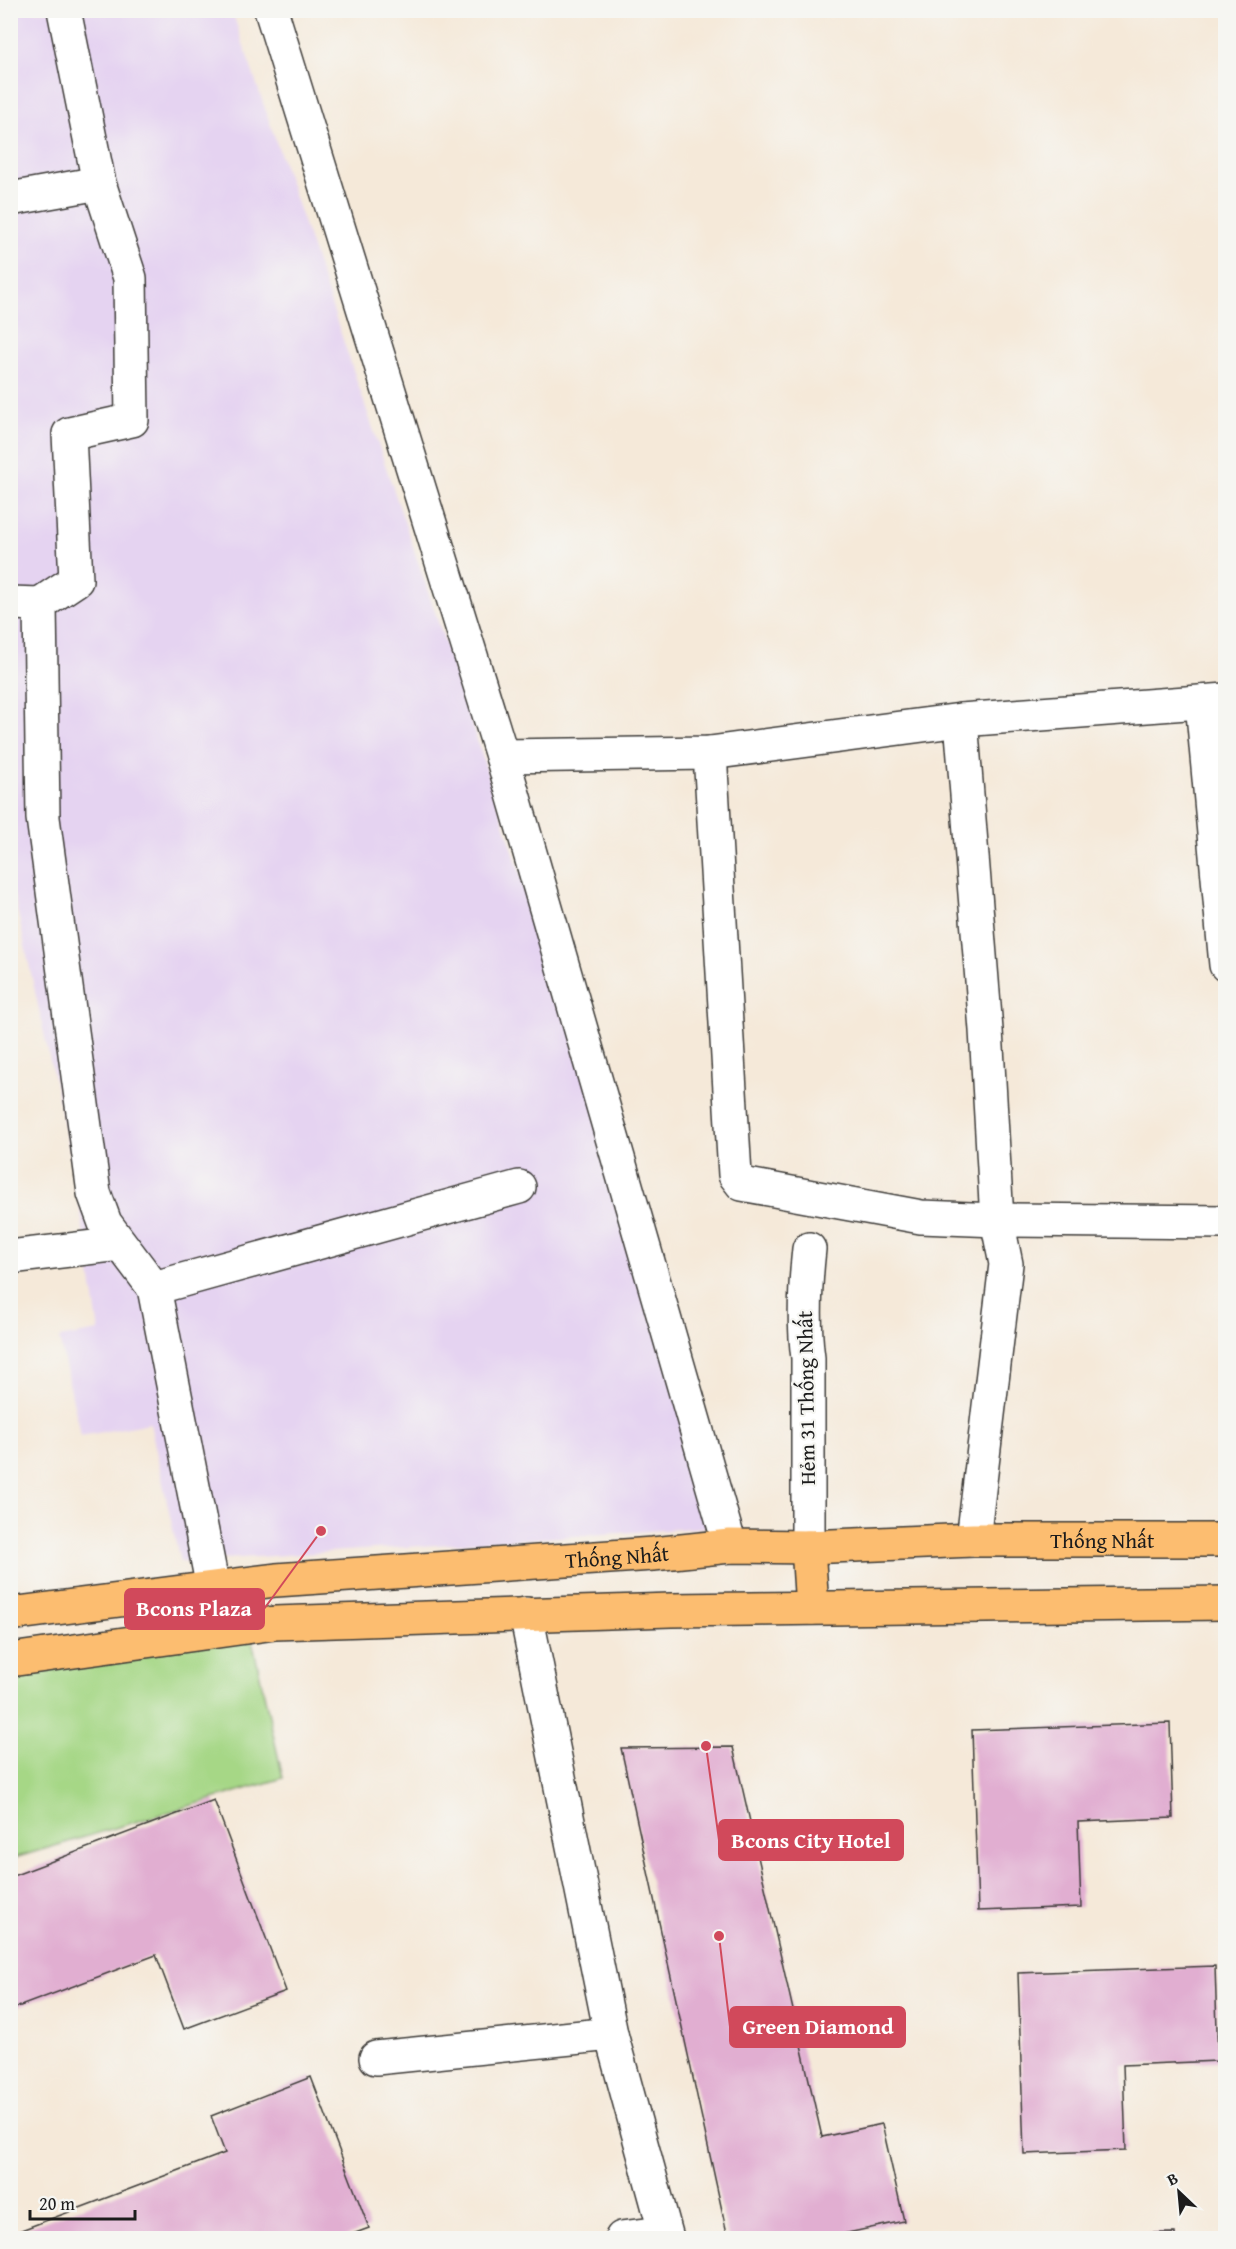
<svg xmlns="http://www.w3.org/2000/svg" width="1236" height="2249" viewBox="0 0 1236 2249" font-family="'Gentium Book Plus',serif">
	<rect width="100%" height="100%" fill="#f6f6f2"/>
	<filter id="ink" filterUnits="userSpaceOnUse"><feTurbulence type="fractalNoise" baseFrequency=".0167" numOctaves="2"/><feDisplacementMap in="SourceGraphic" scale="12" xChannelSelector="R" yChannelSelector="G"/><feConvolveMatrix kernelMatrix="1 2 1 2 8 2 1 2 1" color-interpolation-filters="sRGB"/></filter>
	<filter id="wash" filterUnits="userSpaceOnUse"><feTurbulence type="fractalNoise" baseFrequency=".008" numOctaves="4" result="noise"/><feDisplacementMap in="SourceGraphic" scale="24" xChannelSelector="R" yChannelSelector="G"/><feGaussianBlur stdDeviation="1.35" result="paint"/><feColorMatrix in="noise" values="0 0 0 0 0 0 0 0 0 0 0 0 0 0 0 0 0 1.4 0 .05"/><feComposite in="paint" operator="in"/></filter>
	<g filter="url(#wash)">
		<rect width="100%" height="100%" fill="#f5e9d9"/>
		<polygon fill="#e5d3f1" points="10,11 232,11 444,639 623,1188 710,1527 180,1562 150,1423 81,1436 59,1338 99,1331 74,1170 10,877"/>
		<polygon fill="#a6d786" stroke="#617a51" stroke-width="1.5" points="249,1627 283,1778 11,1859 11,1666"/>
		<g id="blocks">
			<g fill="#e1aed1">
				<polygon points="1170,1723 1173,1818 1078,1822 1081,1907 978,1911 972,1730"/>
				<polygon points="733,1747 822,2137 882,2124 904,2221 824,2238 728,2238 621,1748"/>
				<polygon points="214,1800 286,1991 184,2029 156,1955 10,2010 10,1877"/>
				<polygon points="1215,1966 1218,2061 1123,2065 1126,2150 1024,2154 1018,1973"/>
				<polygon points="311,2077 369,2228 342,2238 10,2238 10,2217 16,2232 225,2153 211,2116"/>
				<polygon points="1175,2233 1175,2238 1076,2238 1076,2234"/>
			</g>
		</g>
	</g>
	<g filter="url(#ink)">
		<use href="#blocks" fill-opacity="0" stroke="#3d3b38" stroke-width="1.5"/>
		<g fill="none" stroke-linecap="round" stroke-linejoin="round">
			<defs>
				<g id="minor">
					<polyline points="64,10 99,183 130,278 132,420 69,434 76,580 40,604 43,818 94,1193 105,1223 154,1288"/>
					<polyline points="271,10 502,756 730,1546"/>
					<polyline points="10,199 99,183"/>
					<polyline points="10,603 40,604"/>
					<polyline points="1202,702 1226,965"/>
					<polyline points="961,720 986,1030 997,1220 1006,1264 973,1540"/>
					<polyline points="710,753 735,1175 742,1184 921,1217 997,1220 1226,1222"/>
					<polyline points="502,756 710,753 961,720 1226,700"/>
					<polyline points="10,1257 120,1244"/>
					<path d="M 808,1547 L 808,1358 C 803,1321 805,1286 809,1249"/>
					<polyline points="213,1588 154,1288 519,1187"/>
					<polyline points="526,1614 611,2034 667,2238"/>
					<polyline points="376,2058 611,2034"/>
					<polyline points="622,2238 665,2233"/>
				</g>
				<g id="major">
					<polyline points="808,1547 812,1608"/>
					<path id="s1" d="M 10,1614 L 276,1580 L 653,1554 L 730,1546 L 808,1547 L 973,1540 L 1226,1540"/>
					<polyline points="10,1660 275,1623 671,1610 1226,1603"/>
				</g>
			</defs>
			<use href="#minor" stroke="#3d3b38" stroke-width="36"/>
			<use href="#major" stroke="#3d3b38" stroke-width="36"/>
			<use href="#minor" stroke="#fff" stroke-width="33"/>
			<use href="#major" stroke="#fcbd6f" stroke-width="33"/>
		</g>
	</g>
	<g text-anchor="middle" dominant-baseline="central" stroke-width="4.5" stroke-linejoin="round" paint-order="stroke">
		<g font-size="21" fill="#1c1c1c" stroke="#f6f6f2">
			<text transform="translate(806 1398) rotate(-91)">Hẻm 31 Thống Nhất</text>
			<text stroke="none"><textPath href="#s1" startOffset="1096">Thống Nhất</textPath></text>
			<text stroke="none"><textPath href="#s1" startOffset="610">Thống Nhất</textPath></text>
		</g>
	</g>
	<path fill="none" stroke="#d1495b" stroke-width="2" d="M321 1531L264 1609M706 1746L719 1840M719 1936L730 2027"/>
	<g fill="#d1495b" stroke="#f6f6f2" stroke-width="2">
		<circle cx="321" cy="1531" r="6"/>
		<circle cx="706" cy="1746" r="6"/>
		<circle cx="719" cy="1936" r="6"/>
	</g>
	<g fill="#d1495b" stroke="#d1495b" stroke-width="2">
		<rect x="125" y="1589" width="139" height="40" rx="6"/>
		<rect x="719" y="1820" width="184" height="40" rx="6"/>
		<rect x="730" y="2007" width="175" height="40" rx="6"/>
	</g>
	<g font-size="22" text-anchor="middle" font-weight="bold" fill="#fff">
		<text x="194" y="1616">Bcons Plaza</text>
		<text x="811" y="1848">Bcons City Hotel</text>
		<text x="818" y="2034">Green Diamond</text>
	</g>
	<rect width="1236" height="2249" fill="none" stroke="#f6f6f2" stroke-width="36"/>
	<g transform="translate(1179 2192) rotate(334)" stroke="#f6f6f2" stroke-width="4.5" paint-order="stroke">
	<path d="M0-4.5L10 22L0 15L-10 22Z" fill="#1c1c1c"/>
	<text y="-9" font-size="16" font-weight="bold" text-anchor="middle" fill="#1c1c1c">B</text>
	</g>
	<path d="M30 2210v9h105v-9" fill="none" stroke="#1c1c1c" stroke-width="3"/>
	<text x="39" y="2210" font-size="18" fill="#1c1c1c" stroke="#f6f6f2" stroke-width="4.5" paint-order="stroke">20 m</text>
</svg>
